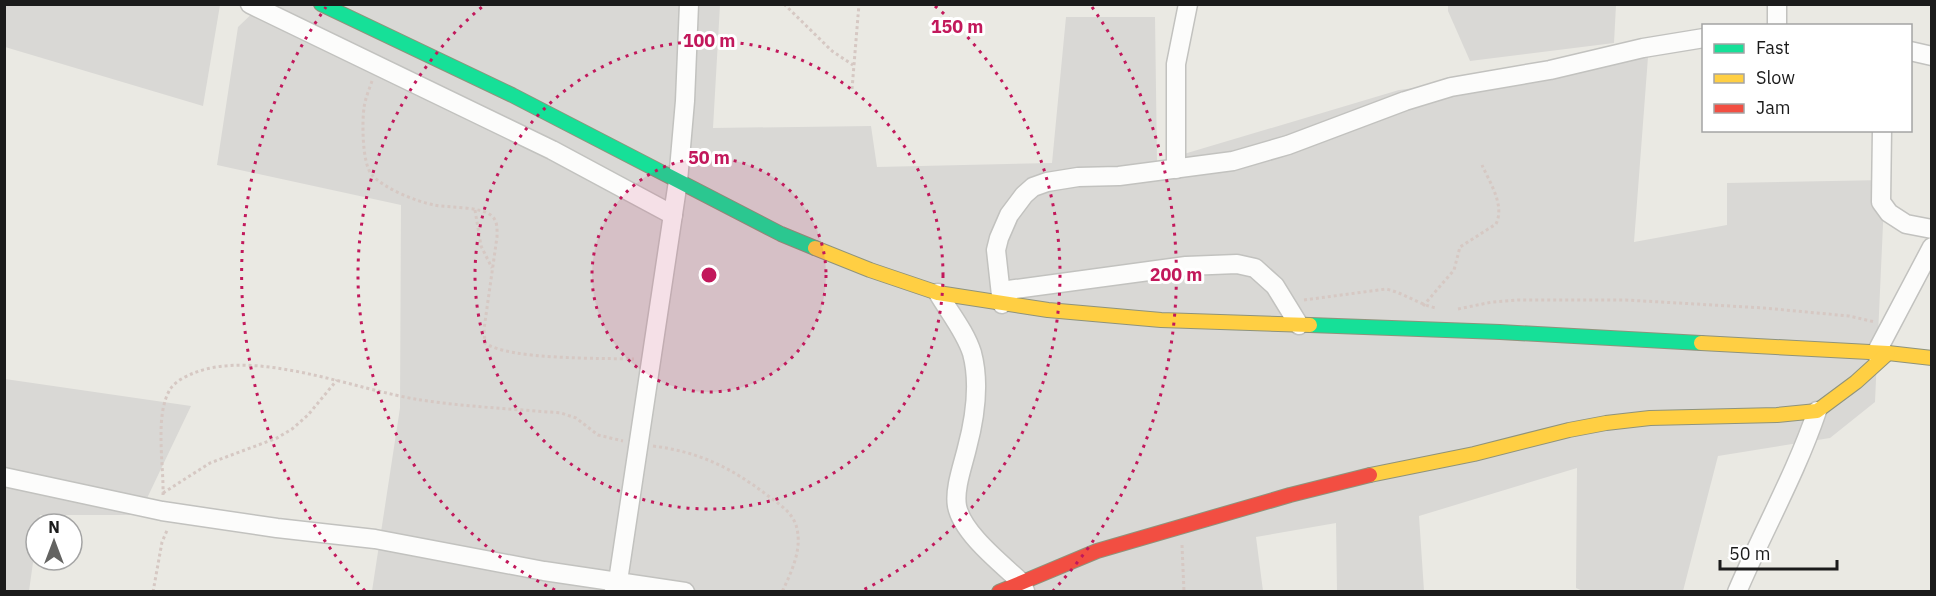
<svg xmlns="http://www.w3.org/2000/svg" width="1936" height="596" viewBox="0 0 1936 596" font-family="'IBM Plex Sans',sans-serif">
	<rect width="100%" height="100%" fill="#eae9e3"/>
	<g fill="#d9d8d5">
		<polygon points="4,5 220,5 203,106 5,47"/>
		<polygon points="261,5 720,5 713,128 871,126 877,167 1052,163 1066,17 1155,17 1157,162 1399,90 1648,57 1634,242 1727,225 1727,183 1885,180 1875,402 1830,438 1718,456 1683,591 1585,592 1576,588 1577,468 1419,516 1424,591 1337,591 1336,523 1256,537 1263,591 372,591 400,408 401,205 217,165 238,27"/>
		<polygon points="1448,5 1616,5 1614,43 1470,61 1448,11"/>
		<polygon points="5,379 191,406 139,515 40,515 38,524 36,524 36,541 29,591 5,592"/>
	</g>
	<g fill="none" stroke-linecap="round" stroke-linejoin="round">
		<defs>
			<g id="street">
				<polyline points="250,4 552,150 673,215"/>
				<polyline points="1777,4 1777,26"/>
				<polyline points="1910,51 1932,56"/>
				<polyline points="1882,130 1881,202 1889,213 1906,224 1932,229"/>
				<polyline points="1176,169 1176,64 1188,4"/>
				<polyline points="1001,291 1186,266 1237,264 1255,268 1275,286 1299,325"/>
				<path d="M 938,293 C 949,312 965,331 972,353 C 980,383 975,418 967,448 C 963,465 954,489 957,506 C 962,533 1002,564 1021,582 L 1025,591"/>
				<polyline points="1002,304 996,250 999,238 1009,215 1024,195 1033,187 1047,182 1078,177 1119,176 1233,161 1288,145 1405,101 1451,87 1550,70 1643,48 1704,38"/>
				<polyline points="1876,353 1932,247"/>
				<polyline points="4,477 162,511 277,528 375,539 544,571 685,592"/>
				<polyline points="614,591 618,581 678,181 685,101 689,4"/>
				<path d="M 1737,592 C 1763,531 1796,473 1817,411"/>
			</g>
			<g id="fast">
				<polyline points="321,4 512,95 781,234 815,248"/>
				<polyline points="1310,325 1500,332 1701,343"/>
			</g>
			<g id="slow">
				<polyline points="815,248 870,270 938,293 1048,310 1161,320 1310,325"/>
				<polyline points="1701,343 1888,353 1932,358"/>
				<polyline points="1370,475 1474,454 1569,430 1606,423 1650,418 1777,415 1817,411 1856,382 1888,353"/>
			</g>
			<polyline id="jam" points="999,592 1097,551 1290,495 1370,475"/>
		</defs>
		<use href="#street" stroke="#c2c2bf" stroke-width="21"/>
		<use href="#fast" stroke="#8f937b" stroke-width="16"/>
		<use href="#slow" stroke="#8f937b" stroke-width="16"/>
		<use href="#jam" stroke="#8f937b" stroke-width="16"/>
		<g stroke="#d6c8c3" stroke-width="3" stroke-dasharray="3 3" stroke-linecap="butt">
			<polyline points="784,4 832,51 853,65"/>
			<path d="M 372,81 C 369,90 365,99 364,108 C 362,122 362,164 372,175 C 385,189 415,201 434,205 C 449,208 480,206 492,216 C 498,222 497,230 497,237 L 484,329 L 485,343 C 509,360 601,358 634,359"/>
			<polyline points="852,89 859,4"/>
			<polyline points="475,210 481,246 492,268"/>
			<path d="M 1304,300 L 1386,289 C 1404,293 1418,304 1436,308"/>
			<path d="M 1423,306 L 1454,270 L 1460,247 L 1496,224 C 1505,205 1490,183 1482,165"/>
			<polyline points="1458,309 1492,302 1518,300 1626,300 1764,308 1849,316 1875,322"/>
			<path d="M 653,446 C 699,452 730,467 767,495 C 779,504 794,513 797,529 C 802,550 791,573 782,592"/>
			<polyline points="163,493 210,463 277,438 292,429 308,415 337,380"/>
			<path d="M 163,495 C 164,465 154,413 171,388 C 176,381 186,376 194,373 C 257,348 355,390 421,400 C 467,407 514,409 561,413 L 576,418 L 598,435 L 623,441"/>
			<polyline points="1182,545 1184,592"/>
			<polyline points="153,592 162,542 168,528"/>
		</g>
		<use href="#street" stroke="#fcfcfb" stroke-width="18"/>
		<use href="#fast" stroke="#16e098" stroke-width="14"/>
		<use href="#slow" stroke="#ffcf43" stroke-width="14"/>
		<use href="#jam" stroke="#f24e42" stroke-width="14"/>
	</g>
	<circle cx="709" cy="275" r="117" fill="#c2185b" fill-opacity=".12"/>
	<g fill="none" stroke="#c2185b" stroke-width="3" stroke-dasharray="3 6">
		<circle cx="709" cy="275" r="117"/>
		<circle cx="709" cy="275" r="234"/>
		<path d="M555 590A351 351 0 0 1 483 6M935 6A351 351 0 0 1 863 590"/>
		<path d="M365 591A467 467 0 0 1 326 7M1092 7A467 467 0 0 1 1053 591"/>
	</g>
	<circle cx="709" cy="275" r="9" fill="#c2185b" stroke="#fff" stroke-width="3"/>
	<g font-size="18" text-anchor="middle" font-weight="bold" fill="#c2185b" stroke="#fff" stroke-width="6" stroke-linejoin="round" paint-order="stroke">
		<text x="957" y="33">150 m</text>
		<text x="709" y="47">100 m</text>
		<text x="709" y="164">50 m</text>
		<text x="1176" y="281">200 m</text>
	</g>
	<rect width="1936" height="596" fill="none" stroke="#1b1b1b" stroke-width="12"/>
	<rect x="1702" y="24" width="210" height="108" fill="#ffffff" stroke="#a4a4a4" stroke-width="1.5"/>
	<rect x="1714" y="44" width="30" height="9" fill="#16e098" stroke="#a4a4a4" stroke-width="1.5"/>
	<text x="1756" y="54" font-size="18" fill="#1b1b1b">Fast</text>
	<rect x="1714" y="74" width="30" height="9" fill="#ffcf43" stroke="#a4a4a4" stroke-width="1.5"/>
	<text x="1756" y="84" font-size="18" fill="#1b1b1b">Slow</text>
	<rect x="1714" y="104" width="30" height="9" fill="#f24e42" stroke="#a4a4a4" stroke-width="1.5"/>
	<text x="1756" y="114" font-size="18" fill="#1b1b1b">Jam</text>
	<g transform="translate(54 542)"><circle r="28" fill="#ffffff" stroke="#a4a4a4" stroke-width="1.5"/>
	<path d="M0-4.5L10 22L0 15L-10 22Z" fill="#636361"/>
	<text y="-9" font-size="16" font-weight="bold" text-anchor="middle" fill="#1b1b1b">N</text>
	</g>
	<path d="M1720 560v9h117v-9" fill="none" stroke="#1b1b1b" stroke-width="3"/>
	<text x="1729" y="560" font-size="18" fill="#1b1b1b" stroke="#ffffff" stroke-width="4.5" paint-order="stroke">50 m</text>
</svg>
